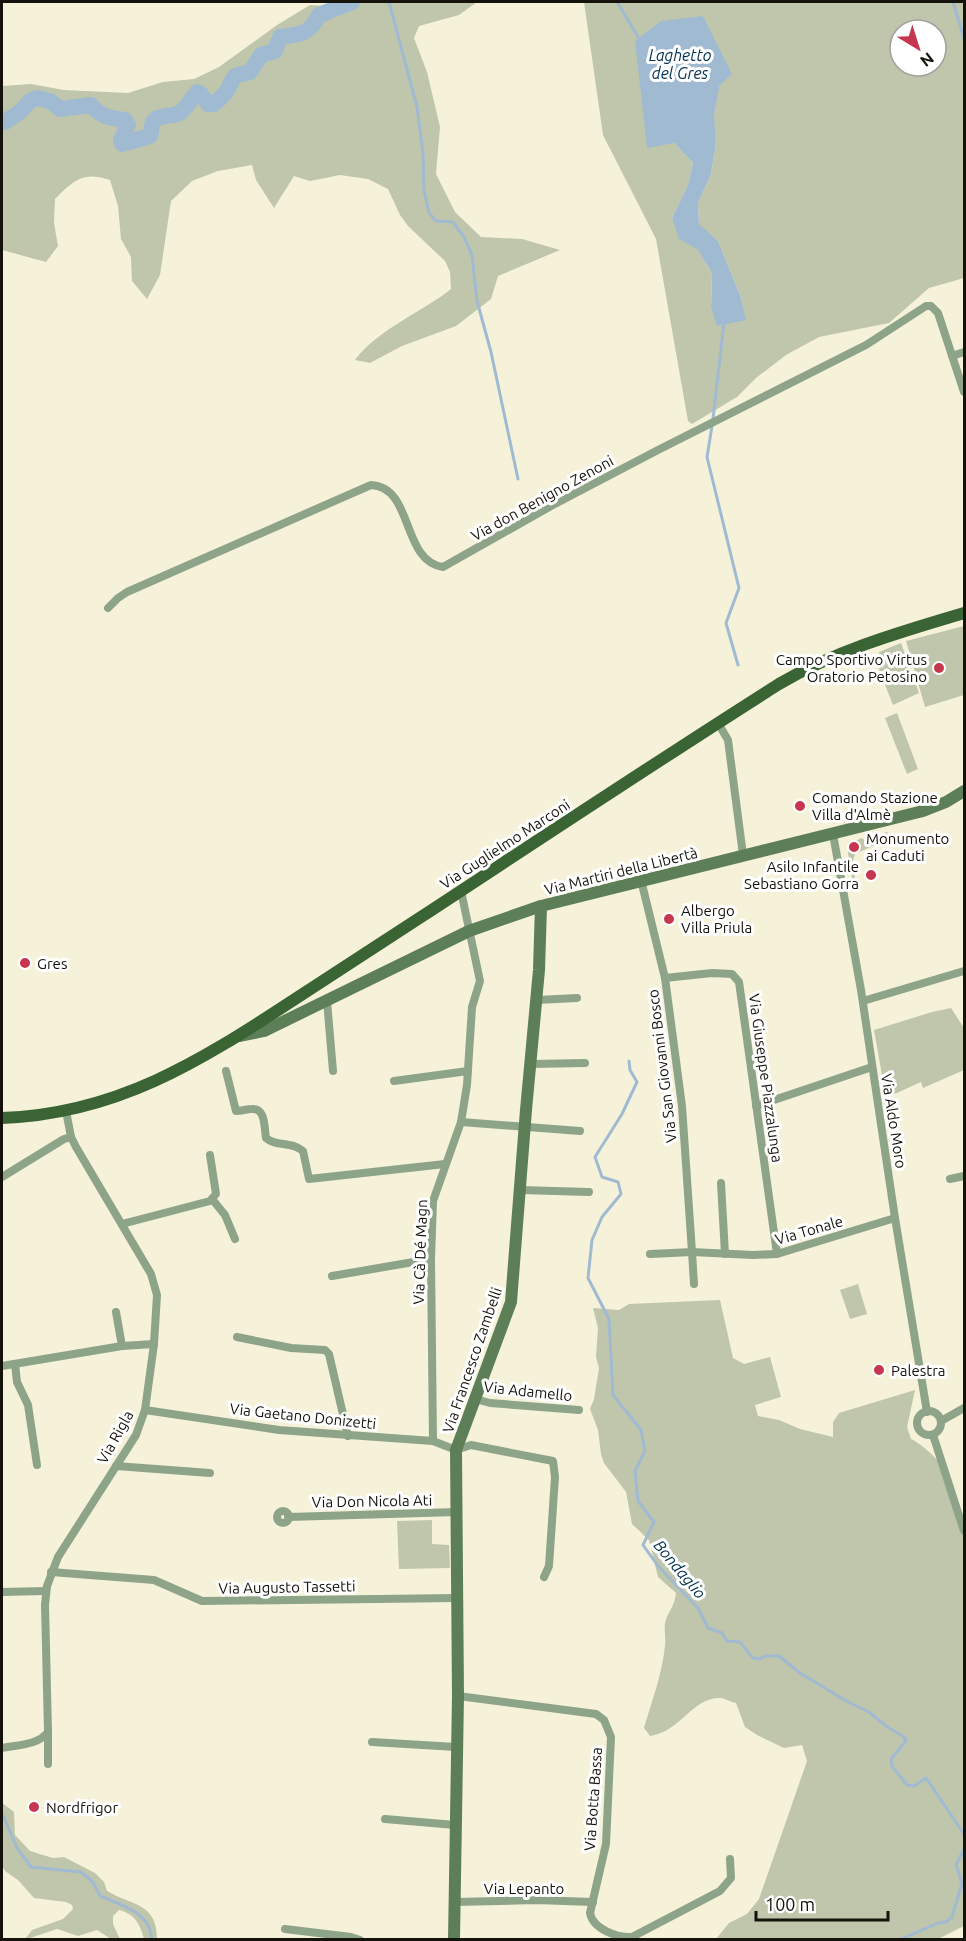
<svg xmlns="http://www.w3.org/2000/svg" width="966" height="1941" viewBox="0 0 966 1941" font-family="Ubuntu,sans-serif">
	<rect width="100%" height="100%" fill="#f6f2da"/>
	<g fill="#bfc6ab" fill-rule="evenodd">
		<path d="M 339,2 L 477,2 L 459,15 L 419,26 L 414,38 L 427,72 L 440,127 L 436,174 L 455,212 L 481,237 L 522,239 L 560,250 L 498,276 L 491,299 L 456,326 L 402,346 L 370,363 L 355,360 C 378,329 421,313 451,289 L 450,272 L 445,261 L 408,226 L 400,215 L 388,189 L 368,179 L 340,175 L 310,181 L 294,176 L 274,208 L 256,180 L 252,165 L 218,171 L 192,181 L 171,201 L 160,275 L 147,299 L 132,281 L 131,257 L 121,239 L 118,206 L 110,180 C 83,171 74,180 55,199 L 54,223 L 58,246 L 46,262 L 2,250 L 2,86 L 31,84 L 64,90 L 128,93 L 163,82 L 194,79 L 219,67 L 277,25 L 310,5 L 325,6 Z"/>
		<path d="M 584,2 L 964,2 L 964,278 L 929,288 L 889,323 L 819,337 L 786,355 L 756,378 L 737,397 L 692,424 L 688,421 L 656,239 L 603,135 ZM 703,16 L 720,85 L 713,113 L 716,144 L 711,174 L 698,203 L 699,225 L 718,241 L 740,295 L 745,320 L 711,307 L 712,273 L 697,249 L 672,218 L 688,185 L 693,163 L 674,143 ZM 900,30 L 936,30 L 936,66 L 900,66 Z"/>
		<polygon points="964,626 964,695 925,707 906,641"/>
		<polygon points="901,643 919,693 893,705 875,659 880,657 879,652"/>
		<polygon points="897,713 918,769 907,774 885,718"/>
		<path d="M 887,832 L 890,838 L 855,854 L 852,864 L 856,883 L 853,884 L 848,853 L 850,845 L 861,838 L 865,840 C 873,836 879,835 887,832 Z"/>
		<polygon points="951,1008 964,1028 964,1070 923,1088 921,1082 886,1098 874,1030 932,1012"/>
		<polygon points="858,1284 867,1314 850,1319 840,1290"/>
		<path d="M 720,1300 L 733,1358 L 744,1364 L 770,1357 L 781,1397 L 755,1405 L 758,1416 L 779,1420 L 800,1429 L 833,1437 L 833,1422 L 839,1413 L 915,1390 L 907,1427 L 911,1439 C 920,1443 932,1454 939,1462 C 945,1470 957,1521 961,1534 L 964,1533 L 964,1926 L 938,1939 L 716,1939 L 729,1923 L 747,1914 L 759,1899 L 807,1761 L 802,1745 L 784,1748 L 757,1735 L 745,1727 L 736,1703 C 731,1702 726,1699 721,1698 C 692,1697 682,1731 650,1736 L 644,1728 C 652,1701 662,1674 665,1646 C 666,1639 664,1630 665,1623 C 668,1611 675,1606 676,1593 L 658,1577 L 649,1540 L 632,1524 L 626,1492 L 604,1463 L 601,1454 L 598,1430 L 590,1409 L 594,1399 L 599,1368 L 596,1357 L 598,1328 L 593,1308 L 619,1310 L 629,1304 Z"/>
		<polygon points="432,1520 432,1544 449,1545 450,1568 399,1569 397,1521"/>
		<path d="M 2,1803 L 14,1812 L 15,1835 L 30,1851 L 53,1858 L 64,1857 L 95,1873 L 104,1882 L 107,1891 C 133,1906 157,1903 157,1939 L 144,1939 C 140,1924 135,1914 119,1910 L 113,1916 L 113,1924 L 120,1939 L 111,1939 L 97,1930 L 78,1936 L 57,1929 L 27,1939 L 26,1938 L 32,1930 L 63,1919 L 73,1909 L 72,1905 L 66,1902 L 34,1898 L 18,1880 L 5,1871 L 2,1866 Z"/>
	</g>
	<polygon fill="#a0bad1" points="703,16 732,74 720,85 714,113 716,144 711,174 698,203 699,224 718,241 740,295 746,320 717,326 711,307 712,273 697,249 679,239 672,218 688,185 693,163 674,143 647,148 635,41 661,21"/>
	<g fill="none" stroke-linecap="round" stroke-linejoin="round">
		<g stroke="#a0bad1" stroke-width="3">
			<polyline points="389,2 417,107 423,153 424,190 429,213 436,221 453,222 464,237 472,255 477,301 491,352 518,479"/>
			<polyline points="617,2 640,40"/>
			<polyline points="953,2 964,38"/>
			<polyline points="713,419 724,322"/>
			<polyline points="712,426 707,457 739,588 726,623 738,665"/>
			<polyline points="629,1061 630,1070 637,1082 622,1114 595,1157 602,1177 618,1182 621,1194 602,1217 592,1240 588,1278 609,1319 613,1395 641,1430 645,1451 635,1471 638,1501 654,1522 643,1545 658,1566 698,1608 708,1628 722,1633 727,1641 740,1642 753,1658 759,1659 766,1656 779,1656 800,1673 848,1702 869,1712 886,1726 904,1737 906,1741 891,1759 892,1766 907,1785 914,1786 926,1778 964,1834"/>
			<path d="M 2,1813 L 17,1848 L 31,1867 L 81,1872 L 93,1882 L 100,1896 C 119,1904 153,1913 151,1940"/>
			<polyline points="899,1940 938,1923 946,1922 952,1917 962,1883 956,1865 964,1849"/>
		</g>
		<path stroke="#a0bad1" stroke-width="16" d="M 2,121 L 5,122 L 21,111 L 30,101 L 37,98 L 50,101 L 60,109 L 91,105 C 101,117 110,118 125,120 L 128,125 L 121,140 L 122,144 L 150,136 C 152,132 151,126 153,122 C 160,113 173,118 181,112 C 187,107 192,98 197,92 L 200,93 L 208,104 L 214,104 C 218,100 225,95 228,89 C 236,73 231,77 250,72 L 261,55 L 275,51 L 280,37 C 300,34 309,35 319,15 L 352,2"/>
		<g stroke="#8da489" stroke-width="8">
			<polyline points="952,356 964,352"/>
			<path d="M 108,608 L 118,598 L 127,592 L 371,485 C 414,487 401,561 443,567 L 551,506 L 658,450 L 866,345 L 926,306 L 931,306 L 938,313 L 964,392"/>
			<polyline points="718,723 728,740 743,855"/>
			<polyline points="833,834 861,990 895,1218 927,1412"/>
			<polyline points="641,880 665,978 682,1106 692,1252 650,1254"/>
			<polyline points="665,978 712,973 732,974 739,982 777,1254"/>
			<polyline points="537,1000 577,998"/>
			<polyline points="327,1001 333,1071"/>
			<polyline points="863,1001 964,971"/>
			<polyline points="530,1064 585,1063"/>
			<path d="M 226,1071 L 236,1111 C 242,1111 246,1109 252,1109 C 266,1108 264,1128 266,1138 C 276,1147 291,1141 303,1151 L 309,1179 L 445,1164"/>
			<polyline points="394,1081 468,1071"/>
			<polyline points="756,1106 872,1067"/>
			<polyline points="461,1122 580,1131"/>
			<polyline points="2,1177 64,1139 71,1137"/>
			<polyline points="950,1179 964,1176"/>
			<polyline points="721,1183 725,1254"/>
			<polyline points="520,1190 589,1192"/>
			<polyline points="212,1199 225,1215 235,1239"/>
			<polyline points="122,1224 210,1201 216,1194 210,1155"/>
			<polyline points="332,1276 431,1259"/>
			<polyline points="694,1284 692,1252 753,1255 777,1254 895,1218"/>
			<polyline points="116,1312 122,1346"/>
			<polyline points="237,1337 291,1348 325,1350 329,1354 348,1436"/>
			<polyline points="15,1364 17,1382 28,1405 37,1465"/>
			<polyline points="2,1366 122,1346 154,1344"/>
			<polyline points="475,1399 490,1403 579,1410"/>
			<polyline points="145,1410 279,1430 433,1441 456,1450 471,1445 553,1461 555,1477 549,1566 544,1577"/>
			<circle cx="929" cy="1423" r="12"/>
			<polyline points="941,1421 964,1408"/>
			<polyline points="933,1435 964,1531"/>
			<polyline points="433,1441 431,1259 433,1201 461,1122 467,1085 472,1007 480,981 461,891"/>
			<polyline points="116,1466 210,1473"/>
			<circle cx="283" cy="1517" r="6"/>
			<polyline points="288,1517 457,1512"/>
			<polyline points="51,1572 154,1580 202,1601 457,1598"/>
			<polyline points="2,1592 46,1591"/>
			<path d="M 458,1696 L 596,1714 L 604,1720 L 611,1737 L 606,1844 L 590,1913 C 593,1929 617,1938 632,1937 L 720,1891 L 731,1878 L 730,1859"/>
			<polyline points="48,1733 48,1764"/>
			<polyline points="372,1742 456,1747"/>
			<path d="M 2,1748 C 16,1745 39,1745 48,1732 L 45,1605 L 47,1586 L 58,1557 L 136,1435 L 145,1410 L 154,1344 L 157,1295 L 151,1274 L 76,1147 L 71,1137 L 66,1111"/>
			<polyline points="385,1819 455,1825"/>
			<polyline points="454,1902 536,1900 593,1902"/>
			<polyline points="285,1929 351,1937 360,1940"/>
		</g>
		<g stroke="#5d7f58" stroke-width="12">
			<polyline points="240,1036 264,1031 469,931 541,906 923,811 946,802 964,791"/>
			<polyline points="454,1940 458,1696 456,1450 511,1302 526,1110 539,970 541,906"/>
		</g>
		<path stroke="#3a6434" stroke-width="12" d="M 2,1118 C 116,1114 199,1062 292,1001 C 335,973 378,945 421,917 C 540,839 659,760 779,684 C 837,650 900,632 964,613"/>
	</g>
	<g fill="#c6364f" stroke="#fff" stroke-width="2">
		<circle cx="939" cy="668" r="6"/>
		<circle cx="800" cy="806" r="6"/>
		<circle cx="854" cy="847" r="6"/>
		<circle cx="871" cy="875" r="6"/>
		<circle cx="669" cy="919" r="6"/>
		<circle cx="25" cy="963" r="6"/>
		<circle cx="879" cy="1370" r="6"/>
		<circle cx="34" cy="1807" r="6"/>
	</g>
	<g text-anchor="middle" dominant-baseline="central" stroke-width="6" stroke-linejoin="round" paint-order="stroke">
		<g font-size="15" fill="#14120a" stroke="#fff">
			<text transform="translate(542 498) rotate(-29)">Via don Benigno Zenoni</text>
			<text transform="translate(505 844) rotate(-33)">Via Guglielmo Marconi</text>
			<text transform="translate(621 871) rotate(-14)">Via Martiri della Libertà</text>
			<text transform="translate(662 1066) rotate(-97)">Via San Giovanni Bosco</text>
			<text transform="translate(766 1078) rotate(82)">Via Giuseppe Piazzalunga</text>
			<text transform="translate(894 1121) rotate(81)">Via Aldo Moro</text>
			<text transform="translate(809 1230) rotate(-16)">Via Tonale</text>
			<text transform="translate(420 1252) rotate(-88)">Via Cà Dé Magn</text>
			<text transform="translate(472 1360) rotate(-71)">Via Francesco Zambelli</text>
			<text transform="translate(528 1391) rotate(6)">Via Adamello</text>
			<text transform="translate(303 1416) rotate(6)">Via Gaetano Donizetti</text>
			<text transform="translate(115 1437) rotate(-61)">Via Rigla</text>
			<text transform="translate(372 1501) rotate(-1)">Via Don Nicola Ati</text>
			<text transform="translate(287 1587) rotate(-1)">Via Augusto Tassetti</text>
			<text transform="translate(593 1799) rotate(-86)">Via Botta Bassa</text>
			<text x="524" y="1888">Via Lepanto</text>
		</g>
		<g font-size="15" fill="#14120a" stroke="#fff" text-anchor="start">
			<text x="927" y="659" text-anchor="end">Campo Sportivo Virtus<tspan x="927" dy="17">Oratorio Petosino</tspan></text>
			<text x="812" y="797">Comando Stazione<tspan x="812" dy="17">Villa d'Almè</tspan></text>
			<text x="866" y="838">Monumento<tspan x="866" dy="17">ai Caduti</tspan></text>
			<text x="859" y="866" text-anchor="end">Asilo Infantile<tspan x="859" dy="17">Sebastiano Gorra</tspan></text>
			<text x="681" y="910">Albergo<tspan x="681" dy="17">Villa Priula</tspan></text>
			<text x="37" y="963">Gres</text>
			<text x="891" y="1370">Palestra</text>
			<text x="46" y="1807">Nordfrigor</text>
		</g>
		<g font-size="16" font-style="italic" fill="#02304f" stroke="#fff">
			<text x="680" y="55">Laghetto<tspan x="680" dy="18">del Gres</tspan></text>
			<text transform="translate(680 1569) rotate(50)">Bondaglio</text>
		</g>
	</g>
	<rect width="966" height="1941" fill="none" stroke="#14120a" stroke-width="6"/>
	<g transform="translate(918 48) rotate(142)"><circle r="28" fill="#ffffff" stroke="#a1a09d" stroke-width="1.5"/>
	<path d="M0-4.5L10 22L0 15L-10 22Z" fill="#c6364f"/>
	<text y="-9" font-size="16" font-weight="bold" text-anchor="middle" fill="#14120a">N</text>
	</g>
	<path d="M756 1911v9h132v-9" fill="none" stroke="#14120a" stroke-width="3"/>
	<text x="765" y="1911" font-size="18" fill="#14120a" stroke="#ffffff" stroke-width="4.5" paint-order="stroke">100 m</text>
</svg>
